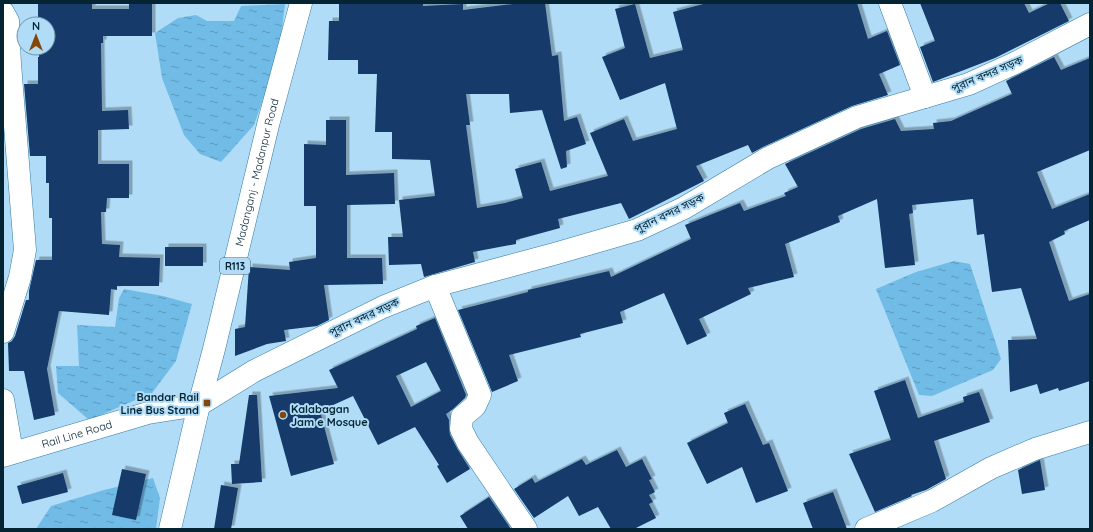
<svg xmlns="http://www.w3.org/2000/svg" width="1093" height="532" viewBox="0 0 1093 532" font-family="Quicksand,'Noto Sans Bengali',sans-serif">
	<defs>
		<pattern id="water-ripples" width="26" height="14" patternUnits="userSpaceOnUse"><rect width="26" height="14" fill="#71bbe7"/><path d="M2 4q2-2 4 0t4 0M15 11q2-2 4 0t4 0" fill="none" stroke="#5b98bc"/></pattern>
		<filter id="shadow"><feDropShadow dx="3.5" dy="-3.5" stdDeviation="0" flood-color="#0004"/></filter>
	</defs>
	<rect width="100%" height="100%" fill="#b1dcf7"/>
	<g fill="url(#water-ripples)">
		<polygon points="285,4 279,54 254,125 221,162 200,154 184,135 162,78 155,33 178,18 196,15 207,21 234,21 241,6"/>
		<polygon points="954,261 970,264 1001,359 993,370 932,396 919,395 876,289 916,272"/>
		<polygon points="124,289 163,296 192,304 176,361 152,393 89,420 58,393 56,366 79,366 77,325 115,327 119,298"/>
		<polygon points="153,478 160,498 156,529 36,529 51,506 104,490"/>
	</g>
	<g fill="#123a6b" fill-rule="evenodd" filter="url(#shadow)">
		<polygon points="38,3 92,3 92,9 129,9 129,3 152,3 152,36 103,36 103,43 101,43 102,111 128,110 129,129 98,130 98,164 129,164 129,198 107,198 106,212 101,212 102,244 120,245 119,257 160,258 159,286 117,286 117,290 111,289 109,315 59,311 47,369 55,415 34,420 24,371 9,371 8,343 12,341 15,336 26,300 29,300 29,291 36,260 52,260 52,218 49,218 49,183 46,183 46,156 30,156 24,84 38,84 38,57 39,57 39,48 48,48 48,24 38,24"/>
		<polygon points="339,3 423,3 423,6 463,4 463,10 521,3 545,3 552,56 558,55 564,121 577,117 586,144 566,151 567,167 561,169 542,110 510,113 509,94 466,94 470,125 466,125 477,208 505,203 523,198 515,169 541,162 550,191 608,176 590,133 624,119 633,141 677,129 665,83 620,100 602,57 625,48 615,9 635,4 650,58 683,50 673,12 707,3 857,3 868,39 887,31 900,65 879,74 888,95 852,106 763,147 752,153 748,145 696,166 704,181 629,219 621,203 558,219 560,228 516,240 516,244 473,252 475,262 424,277 421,264 389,265 388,237 403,237 399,200 435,196 430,160 392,159 392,132 375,132 377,74 358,74 358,60 328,60 329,21 339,21"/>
		<polygon points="920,3 1024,3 1029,13 1050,3 1060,3 1069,21 995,58 933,82 920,47 935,41"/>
		<polygon points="1054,57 1061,70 1090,58 1090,150 1037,172 1052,209 1090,194 1090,220 1064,231 1065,234 1049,242 1069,301 1090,294 1090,381 1059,391 1058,388 1040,394 1037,384 1010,392 1008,340 1037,339 1021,288 992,292 984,234 977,235 973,199 912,205 913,213 909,214 915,265 885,268 877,199 838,216 840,222 785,244 794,277 748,288 751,294 699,319 707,336 687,345 664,293 620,312 623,323 580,334 581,337 509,355 518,381 492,392 458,310 528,292 528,290 609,271 611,277 691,239 685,225 740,203 744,211 786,196 784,193 798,187 785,164 861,129 895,119 901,131 934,129 933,123 951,121 1012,94 1006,81"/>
		<polygon points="326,120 346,120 346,175 394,173 395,204 347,205 347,258 382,258 383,284 324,285 329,320 317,326 284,330 286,341 267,344 235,356 235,329 245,327 249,267 290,270 289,262 316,258 316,206 304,206 304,144 326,145"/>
		<rect x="165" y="247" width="38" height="19"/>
		<path d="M 435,318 L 466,395 L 465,398 L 452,410 L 446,414 L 449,420 L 449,428 L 450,435 L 458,450 L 470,469 L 447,483 L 437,466 L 439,465 L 415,427 L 378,445 L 353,396 L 320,411 L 334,464 L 291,476 L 269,396 L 338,388 L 329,370 L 417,329 L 416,326 ZM 426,362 L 441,391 L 411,407 L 396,376 Z"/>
		<polygon points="905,380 918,418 964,402 963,397 979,392 990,422 934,441 946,479 926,490 911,495 912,496 875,512 849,454 891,440 874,391"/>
		<polygon points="249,395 257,395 262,482 232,484 231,464 239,464"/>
		<polygon points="745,404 763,445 769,443 788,491 756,503 742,467 707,484 687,443 728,423 724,413"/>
		<polygon points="617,450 626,467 642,459 652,479 649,480 655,492 649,495 653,502 649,504 656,518 634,529 611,529 598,507 579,516 568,496 534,518 514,489 532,478 535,483 582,459 586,465"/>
		<polygon points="1040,460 1045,490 1022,494 1018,470"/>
		<polygon points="122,469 146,474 136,520 112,515"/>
		<polygon points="63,473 68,492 22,504 17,486"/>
		<polygon points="221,485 238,488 231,529 214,529"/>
		<polygon points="833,492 847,529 813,529 803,503"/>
		<polygon points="489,497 511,529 468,529 460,516"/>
	</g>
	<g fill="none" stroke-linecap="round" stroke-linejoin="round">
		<defs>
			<g id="minor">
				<polyline points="890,3 925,97"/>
				<polyline points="3,12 8,21 10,64 25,250 20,277 3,332"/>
				<polyline points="435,286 480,395 475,406 462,417 461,429 468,443 526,529"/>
				<polyline points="3,400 12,452"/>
				<polyline points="866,529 932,501 991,468 1035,449 1090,432"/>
			</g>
			<g id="tertiary">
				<path id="s1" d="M 3,456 L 148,413 L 199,405 L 254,371 L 383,307 L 435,286 L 554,254 L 637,230 L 684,208 L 768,158 L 857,117 L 969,84 L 1015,63 L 1090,24"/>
			</g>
			<g id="primary">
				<path id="s2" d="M 170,529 L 199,405 L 214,349 L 269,121 L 301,3"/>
			</g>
		</defs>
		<use href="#minor" stroke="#317ca5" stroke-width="23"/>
		<use href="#tertiary" stroke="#317ca5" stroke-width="23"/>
		<use href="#primary" stroke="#317ca5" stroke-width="23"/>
		<use href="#minor" stroke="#fff" stroke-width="22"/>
		<use href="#tertiary" stroke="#fff" stroke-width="22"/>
		<use href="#primary" stroke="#fff" stroke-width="22"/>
	</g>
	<g fill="#85460b" stroke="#b1dcf7" stroke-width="1.5">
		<rect x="203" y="399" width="8" height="8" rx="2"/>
		<circle cx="283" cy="415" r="4"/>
	</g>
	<g text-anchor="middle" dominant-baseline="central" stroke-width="4" stroke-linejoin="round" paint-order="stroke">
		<rect fill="#b1dcf7" stroke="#385b6e" stroke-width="1" x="220" y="258" width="30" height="16" rx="3"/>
		<g font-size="10" font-weight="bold" fill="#042434">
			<text x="235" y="266">R113</text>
		</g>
		<g font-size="11" fill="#042434" stroke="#b1dcf7">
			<text transform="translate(987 74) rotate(-23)">পুরান বন্দর সড়ক</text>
			<text stroke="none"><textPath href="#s2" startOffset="367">Madanganj - Madanpur Road</textPath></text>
			<text transform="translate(669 213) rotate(-26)">পুরান বন্দর সড়ক</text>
			<text transform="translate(364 317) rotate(-25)">পুরান বন্দর সড়ক</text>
			<text stroke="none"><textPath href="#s1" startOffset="77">Rail Line Road</textPath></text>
		</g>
		<g font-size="11" font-weight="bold" fill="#042434" stroke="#b1dcf7" text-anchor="end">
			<text x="199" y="397">Bandar Rail<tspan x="199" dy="13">Line Bus Stand</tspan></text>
			<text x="291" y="409" text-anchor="start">Kalabagan<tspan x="291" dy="13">Jam e Mosque</tspan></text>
		</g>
	</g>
	<rect width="1093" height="532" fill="none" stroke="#042434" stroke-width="8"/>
	<g transform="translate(36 36)"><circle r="19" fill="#b1dcf7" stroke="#6c92a9"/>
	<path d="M0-3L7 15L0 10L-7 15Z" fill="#85460b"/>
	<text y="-6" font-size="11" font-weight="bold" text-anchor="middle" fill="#042434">N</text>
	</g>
</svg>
